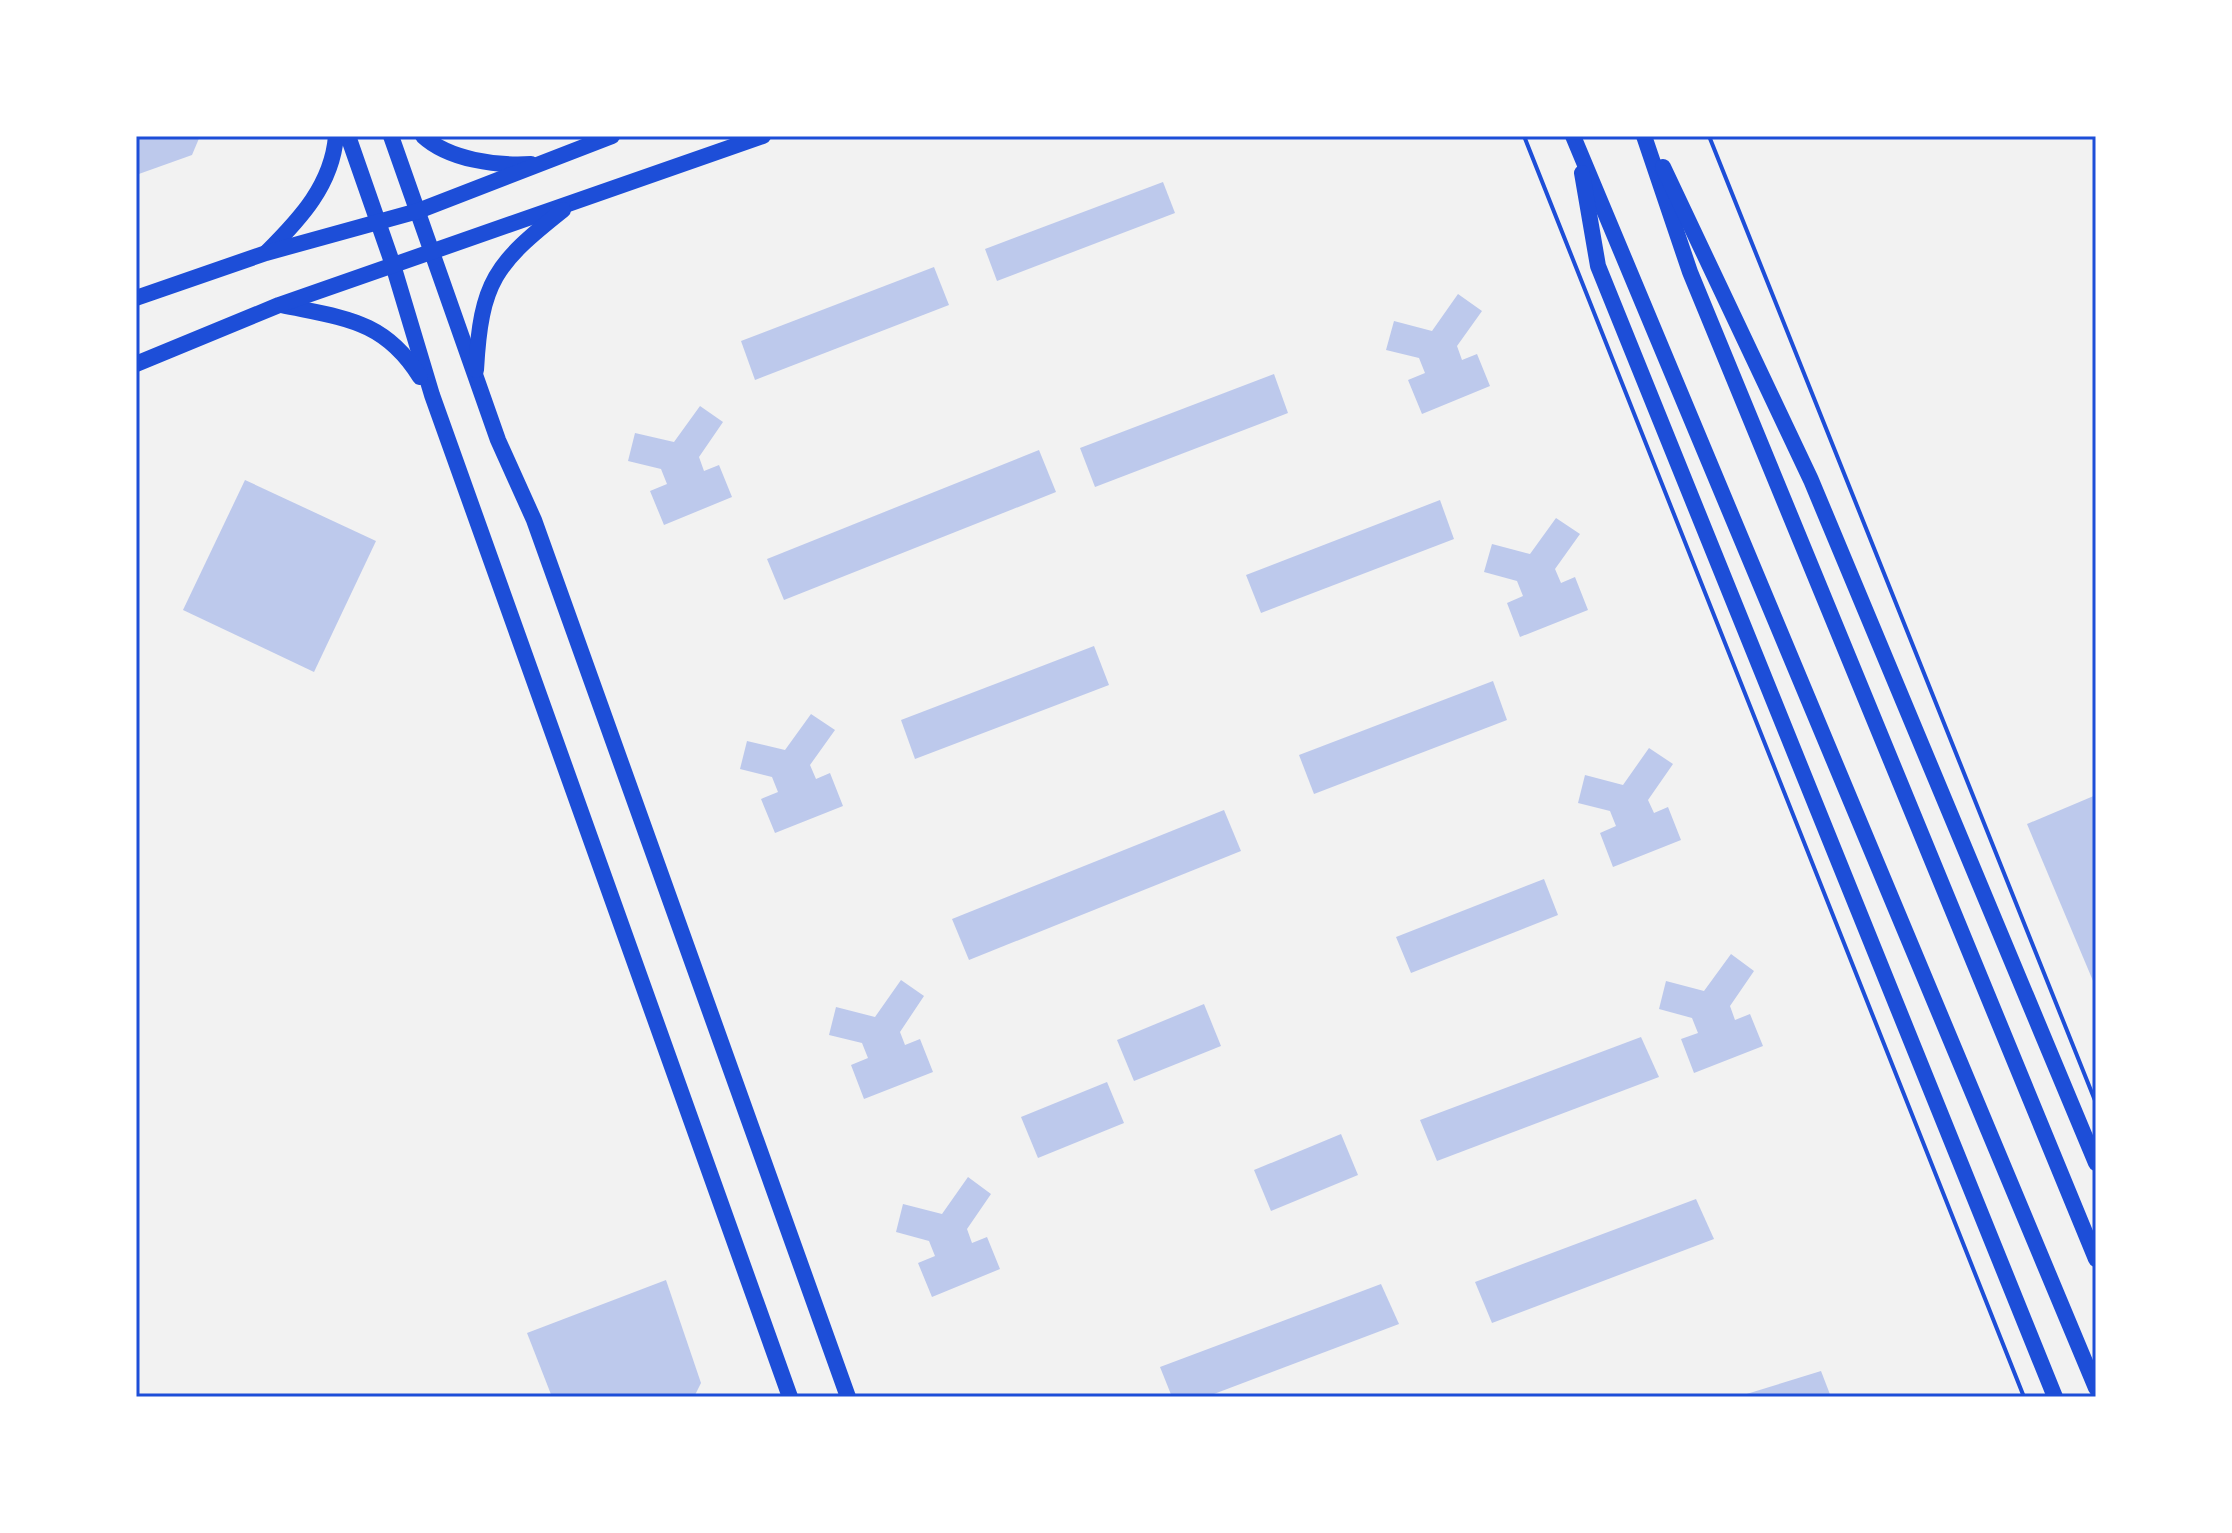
<svg xmlns="http://www.w3.org/2000/svg" width="2232" height="1533" viewBox="0 0 2232 1533" font-family="'PT Serif',serif">
	<rect width="100%" height="100%" fill="#f2f2f2"/>
	<g fill="#bdc9ec">
		<polygon points="136,136 200,136 192,155 136,175"/>
		<polygon points="1163,182 1175,213 997,281 985,249"/>
		<polygon points="934,267 949,305 755,380 741,341"/>
		<polygon points="1458,294 1482,311 1457,346 1462,360 1477,354 1490,386 1422,414 1408,380 1425,373 1419,358 1386,350 1394,321 1432,331"/>
		<polygon points="1274,374 1288,413 1095,487 1080,448"/>
		<polygon points="700,406 723,422 699,457 704,471 719,465 732,497 664,525 650,491 667,484 661,469 628,461 635,433 674,442"/>
		<polygon points="1039,450 1056,492 784,600 767,559"/>
		<polygon points="245,480 376,541 314,672 183,610"/>
		<polygon points="1440,500 1454,539 1261,613 1246,575"/>
		<polygon points="1556,518 1580,534 1555,569 1561,583 1575,577 1588,610 1520,637 1507,603 1523,596 1517,581 1484,572 1492,544 1530,554"/>
		<polygon points="1094,646 1109,685 915,759 901,720"/>
		<polygon points="1493,681 1507,720 1314,794 1299,755"/>
		<polygon points="811,714 835,730 810,765 816,779 830,773 843,806 775,833 761,799 778,792 772,777 740,769 747,741 785,750"/>
		<polygon points="1649,748 1673,764 1648,800 1654,813 1668,807 1681,840 1613,867 1600,833 1616,826 1610,811 1578,803 1585,775 1623,785"/>
		<polygon points="2096,795 2096,988 2027,824"/>
		<polygon points="1224,810 1241,851 969,960 952,919"/>
		<polygon points="1544,879 1558,915 1411,973 1396,937"/>
		<polygon points="1731,954 1754,971 1730,1006 1735,1020 1750,1014 1763,1046 1694,1073 1681,1039 1698,1033 1692,1018 1659,1009 1666,981 1704,991"/>
		<polygon points="901,980 924,996 900,1032 905,1045 920,1039 933,1072 864,1099 851,1065 868,1058 862,1043 829,1035 836,1007 875,1017"/>
		<polygon points="1204,1004 1221,1046 1134,1081 1117,1040"/>
		<polygon points="1641,1037 1659,1077 1437,1161 1420,1120"/>
		<polygon points="1107,1082 1124,1123 1038,1158 1021,1117"/>
		<polygon points="1341,1134 1358,1175 1271,1211 1254,1170"/>
		<polygon points="968,1177 991,1194 967,1229 972,1243 987,1237 1000,1269 932,1297 918,1263 935,1256 929,1241 896,1232 903,1204 942,1214"/>
		<polygon points="1696,1199 1714,1239 1492,1323 1475,1282"/>
		<polygon points="666,1280 701,1383 694,1397 552,1397 527,1333"/>
		<polygon points="1381,1284 1399,1324 1206,1397 1172,1397 1160,1367"/>
		<polygon points="1821,1371 1831,1397 1740,1397 1740,1396"/>
	</g>
	<g fill="none" stroke-linecap="round" stroke-linejoin="round">
		<g stroke="#1d4ed8" stroke-width="4">
			<polyline points="1524,136 2024,1397"/>
			<polyline points="1709,136 2096,1103"/>
		</g>
		<g stroke="#1d4ed8" stroke-width="16">
			<polyline points="348,136 393,265 432,395 790,1397"/>
			<polyline points="391,136 498,440 534,520 848,1397"/>
			<path d="M 423,136 C 449,160 497,166 531,164"/>
			<polyline points="1573,136 2096,1388"/>
			<polyline points="1644,136 1690,272 2096,1259"/>
			<polyline points="1663,167 1811,480 2096,1163"/>
			<polyline points="1582,173 1598,266 2055,1397"/>
			<path d="M 267,252 C 300,219 332,185 336,136"/>
			<polyline points="136,298 266,253 418,211 612,136"/>
			<path d="M 281,305 C 342,318 384,319 420,377"/>
			<polyline points="136,364 279,305 763,136"/>
			<path d="M 476,370 C 481,281 495,264 563,210"/>
		</g>
	</g>
	<rect width="2232" height="1533" fill="none" stroke="#ffffff" stroke-width="276"/>
	<rect x="138" y="138" width="1956" height="1257" fill="none" stroke="#1d4ed8" stroke-width="3"/>
</svg>
